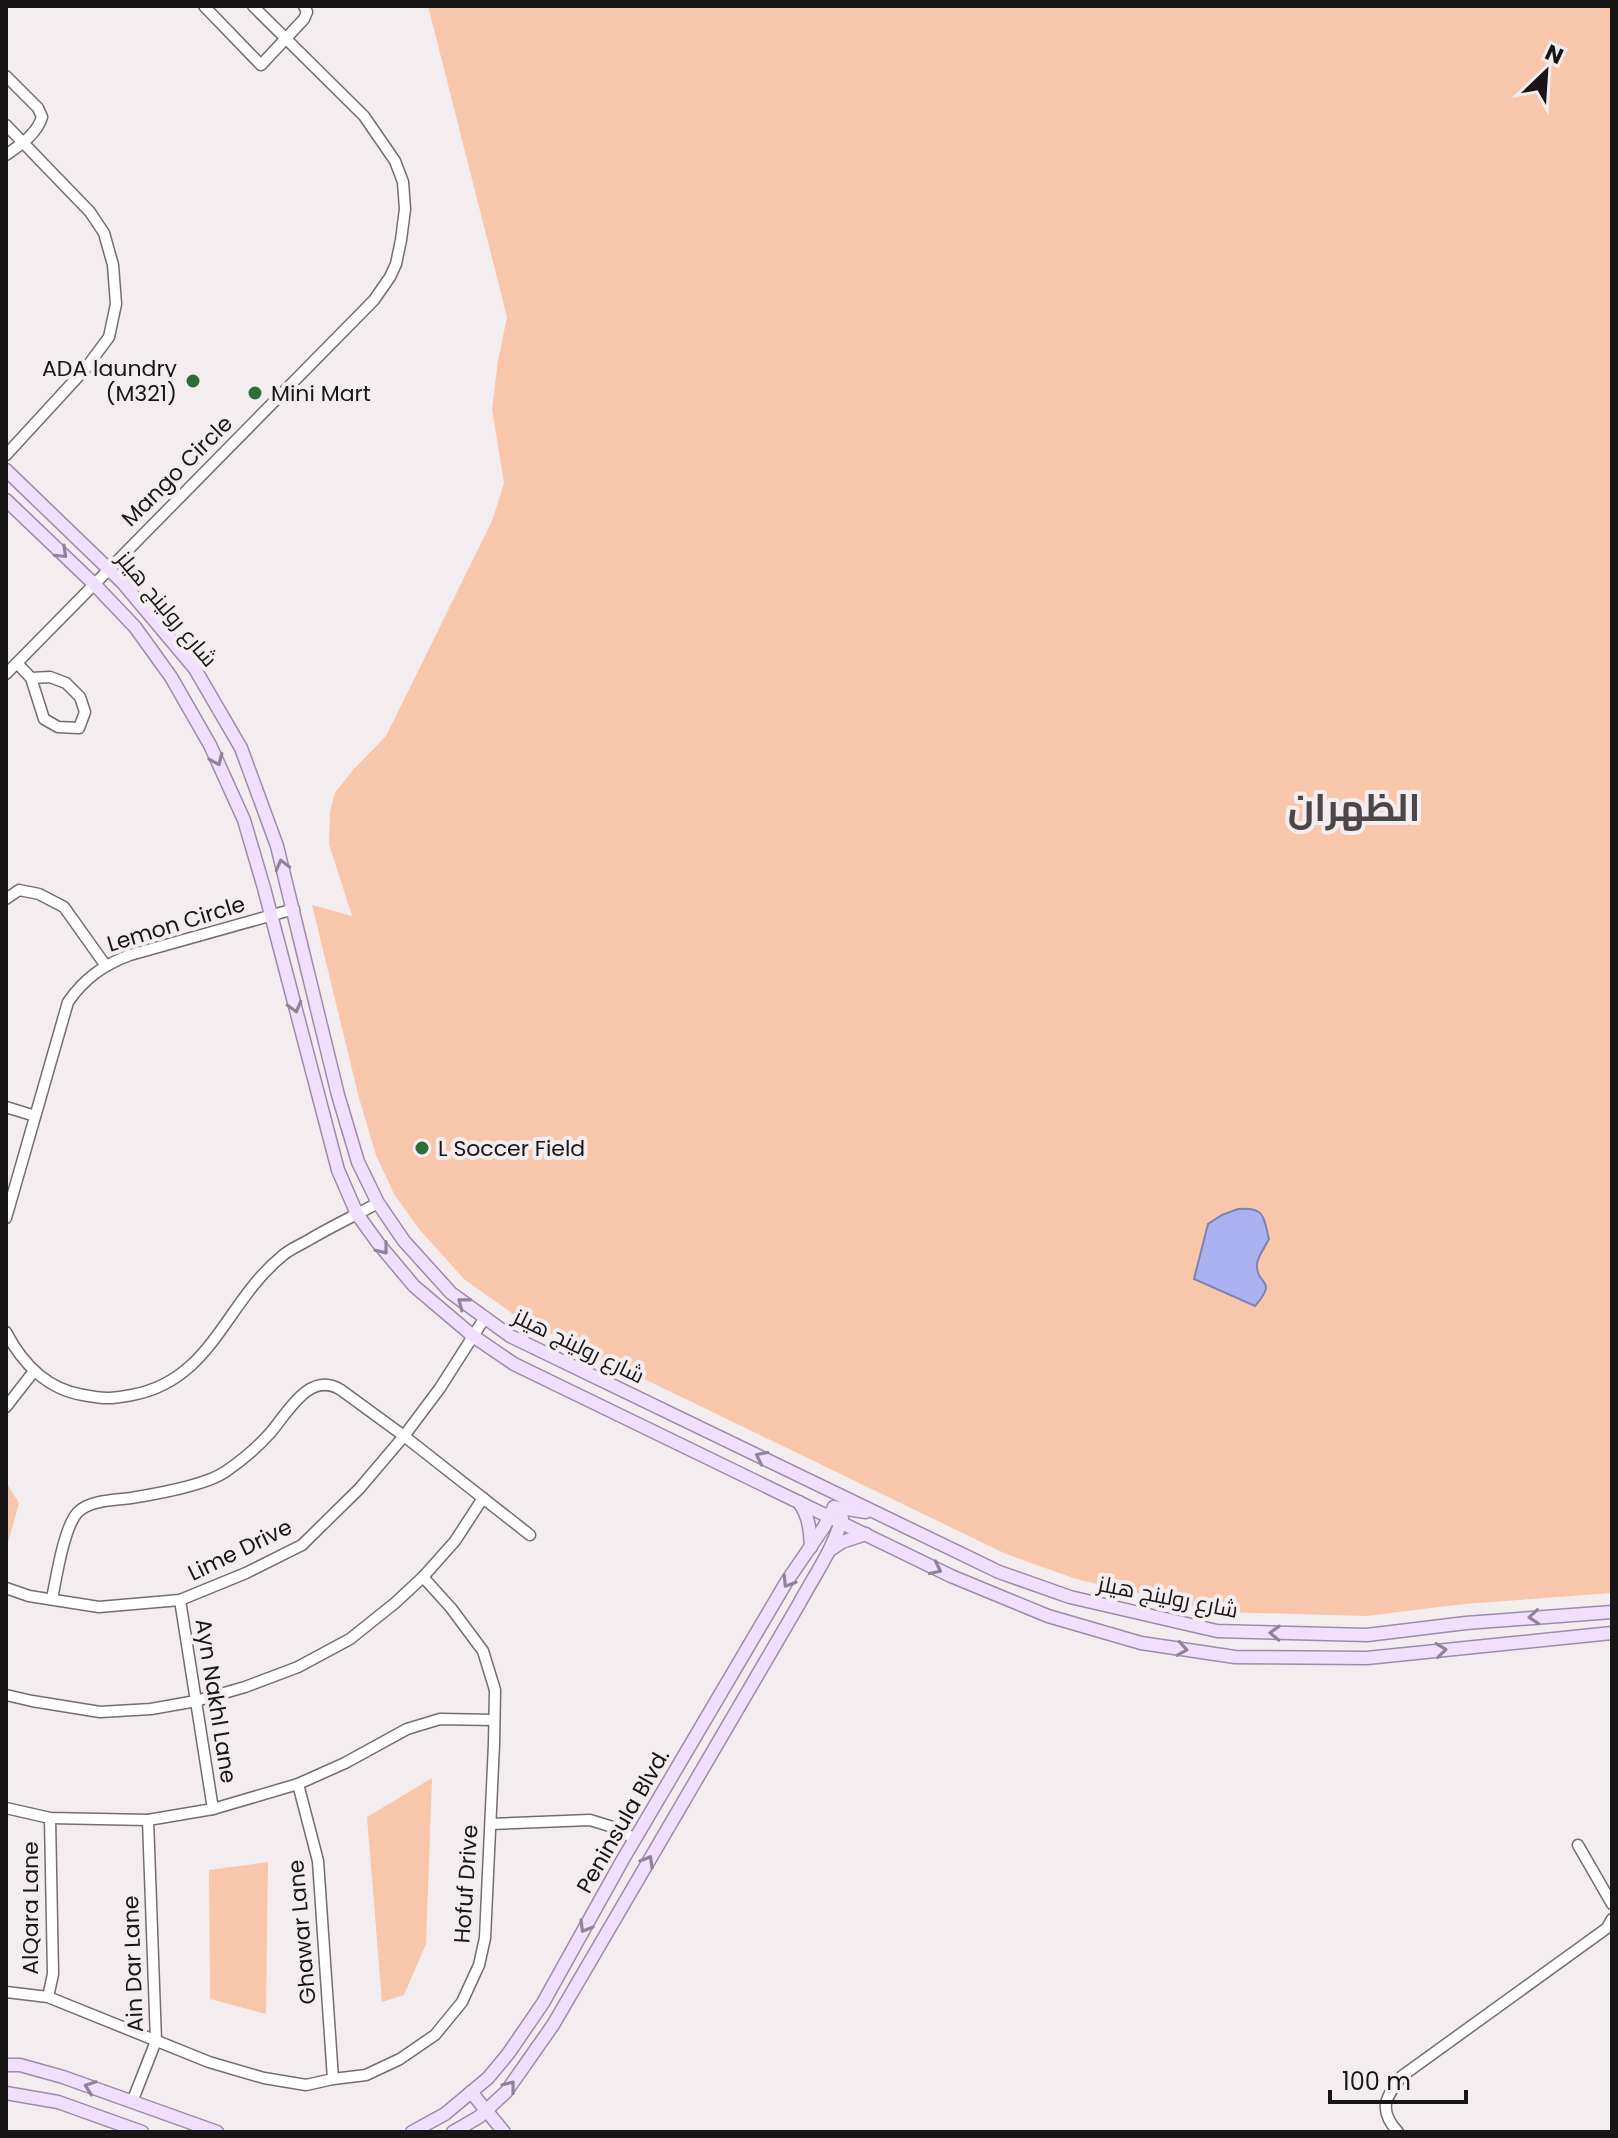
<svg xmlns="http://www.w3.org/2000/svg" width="1618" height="2138" viewBox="0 0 1618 2138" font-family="Poppins,Cairo,sans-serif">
	<rect width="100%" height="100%" fill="#f4edf0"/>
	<g fill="#f8c6aa">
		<polygon points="428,6 1612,6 1612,1593 1464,1604 1366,1616 1220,1612 1076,1579 1006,1554 520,1319 464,1279 419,1229 394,1194 376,1155 359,1098 312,905 352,916 329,844 330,812 335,793 353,770 386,736 492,521 504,483 492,409 498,361 507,317"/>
		<polygon points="6,1482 19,1503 6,1550"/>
		<polygon points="432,1778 426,1944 404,1995 382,2002 367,1817"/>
		<polygon points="268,1862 266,2014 210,1999 209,1870"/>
	</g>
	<path fill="#aab2f1" stroke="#7e83af" stroke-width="2" d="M 1238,1209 C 1266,1207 1263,1217 1269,1239 C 1265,1247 1258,1256 1257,1264 C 1256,1287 1279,1278 1255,1306 L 1194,1279 L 1208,1224 L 1222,1215 Z"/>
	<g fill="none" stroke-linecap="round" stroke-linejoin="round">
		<defs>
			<g id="minor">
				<polyline points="204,6 261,65 304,19 307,12 304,6"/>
				<path d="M 6,76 L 38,108 L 42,117 C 37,134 20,145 6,155"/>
				<polyline points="6,125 90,212 104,233 113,265 116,304 109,337 86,368 6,455"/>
				<polyline points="17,663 31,678 44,719 58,727 79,728 85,712 80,697 66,683 50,677 31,678"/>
				<polyline points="6,674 374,300 390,277 396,264 401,240 405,209 403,182 395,161 364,116 253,6"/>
				<polyline points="6,899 19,890 39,894 64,907 106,966"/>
				<polyline points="6,1107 35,1116"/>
				<path d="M 6,1218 L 68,1002 C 84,979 103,965 130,955 L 294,909"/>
				<path d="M 6,1332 C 22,1363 47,1389 83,1395 C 104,1399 111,1399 132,1395 C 212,1380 225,1303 281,1257 C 288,1250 298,1246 307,1241 C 330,1227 354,1216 378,1203"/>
				<polyline points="6,1407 34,1371"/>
				<polyline points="6,1588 29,1596 99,1607 180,1600 246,1573 302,1545 359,1489 404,1436 440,1388 484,1319"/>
				<path d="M 52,1599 C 56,1579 64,1526 78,1512 C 90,1500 115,1500 131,1498 C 156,1494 204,1486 225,1472 C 241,1461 258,1447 271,1432 C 288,1412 310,1370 341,1390 L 404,1436 L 530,1535"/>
				<polyline points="180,1600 213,1809"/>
				<polyline points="6,1695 32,1701 100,1712 151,1709 196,1701 245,1687 298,1667 350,1639 395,1603 423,1577 455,1541 483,1498"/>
				<polyline points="298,1784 318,1861 333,2079"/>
				<polyline points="6,1808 50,1818 148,1820 213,1809 298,1784 345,1763 407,1729 440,1719 494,1720"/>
				<polyline points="491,1824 590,1820 616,1828 635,1839"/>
				<polyline points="1578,1845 1612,1904"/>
				<polyline points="6,1992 48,1997 209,2062 264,2078 306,2085 333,2079 366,2075 400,2059 435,2035 462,2002 479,1965 485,1938 494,1744 495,1690 483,1651 451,1608 423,1577"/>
				<polyline points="48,1997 53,1974 50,1818"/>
				<polyline points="132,2102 156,2041 148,1820"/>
				<path d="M 1398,2132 C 1377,2109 1386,2097 1402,2076 L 1607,1928 L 1612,1919"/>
			</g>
			<g id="major">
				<polyline points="6,470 122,582 195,669 241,748 277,846 338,1095 358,1162 378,1203 404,1241 451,1293 510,1336 999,1572 1070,1597 1217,1631 1367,1635 1466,1623 1612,1612"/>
				<polyline points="6,500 94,584 135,627 171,677 210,745 244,820 264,888 338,1170 357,1214 378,1243 414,1286 473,1336 514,1364 951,1576 1048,1616 1141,1643 1235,1657 1367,1658 1612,1633"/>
				<path d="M 799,1502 C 809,1517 810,1529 811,1547"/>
				<polyline points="830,1550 842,1542 866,1534"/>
				<polyline points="6,2065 20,2065 63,2077 217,2132"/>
				<polyline points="471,2092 504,2132"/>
				<polyline points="6,2093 58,2102 142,2132"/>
				<polyline points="412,2132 445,2114 488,2078 508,2054 543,2003 622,1861 787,1581 824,1527 834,1507 866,1512"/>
				<path d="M 453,2132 L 479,2117 L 506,2092 L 553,2025 L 799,1604 C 814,1576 834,1548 842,1518"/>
			</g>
		</defs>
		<use href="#minor" stroke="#736d70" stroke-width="13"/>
		<use href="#major" stroke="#9e8aac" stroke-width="15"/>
		<use href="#minor" stroke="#fff" stroke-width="10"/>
		<use href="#major" stroke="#f1dffe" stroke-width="12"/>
	</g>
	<defs><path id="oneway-chevron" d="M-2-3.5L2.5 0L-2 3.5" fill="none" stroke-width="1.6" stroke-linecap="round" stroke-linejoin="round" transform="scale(2)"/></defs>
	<g stroke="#8f8496">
		<use href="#oneway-chevron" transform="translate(62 553) rotate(44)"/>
		<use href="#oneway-chevron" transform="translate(217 760) rotate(66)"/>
		<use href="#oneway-chevron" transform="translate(282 865) rotate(-105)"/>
		<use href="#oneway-chevron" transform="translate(295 1007) rotate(75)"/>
		<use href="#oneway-chevron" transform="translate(383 1249) rotate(51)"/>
		<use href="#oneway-chevron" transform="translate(463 1303) rotate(-142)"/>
		<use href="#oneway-chevron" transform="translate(761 1457) rotate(-154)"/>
		<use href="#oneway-chevron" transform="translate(936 1569) rotate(26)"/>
		<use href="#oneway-chevron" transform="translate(788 1582) rotate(122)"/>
		<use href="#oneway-chevron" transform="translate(1534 1617) rotate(175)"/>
		<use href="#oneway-chevron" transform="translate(1275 1633) rotate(-178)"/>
		<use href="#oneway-chevron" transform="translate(1182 1649) rotate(9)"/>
		<use href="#oneway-chevron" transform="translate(1441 1650) rotate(-7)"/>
		<use href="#oneway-chevron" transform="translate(648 1861) rotate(-60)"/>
		<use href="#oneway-chevron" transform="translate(585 1927) rotate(120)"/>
		<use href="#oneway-chevron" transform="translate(510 2086) rotate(-52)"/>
		<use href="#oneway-chevron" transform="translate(90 2087) rotate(-160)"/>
	</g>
	<g fill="#2b6e38" stroke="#f4edf0" stroke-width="3">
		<circle cx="193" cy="381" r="8"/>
		<circle cx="255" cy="393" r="8"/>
		<circle cx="422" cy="1148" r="8"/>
	</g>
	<g text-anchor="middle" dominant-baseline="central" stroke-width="8" stroke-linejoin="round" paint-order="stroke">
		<g font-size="22" fill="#171516" stroke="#f4edf0" text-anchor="start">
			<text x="177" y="368" text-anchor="end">ADA laundry<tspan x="177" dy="25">(M321)</tspan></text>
			<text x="271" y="393">Mini Mart</text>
			<text x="438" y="1148">L Soccer Field</text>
		</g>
		<g font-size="22" fill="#171516" stroke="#f4edf0">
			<text transform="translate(177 471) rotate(-45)">Mango Circle</text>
			<text transform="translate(167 609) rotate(50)">شارع رولينج هيلز</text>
			<text transform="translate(176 924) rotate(-17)">Lemon Circle</text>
			<text transform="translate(579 1346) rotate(26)">شارع رولينج هيلز</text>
			<text transform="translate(240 1550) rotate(-26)">Lime Drive</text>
			<text transform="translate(1168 1597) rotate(11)">شارع رولينج هيلز</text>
			<text transform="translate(216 1701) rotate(81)">Ayn Nakhl Lane</text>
			<text transform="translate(623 1821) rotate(-60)">Peninsula Blvd.</text>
			<text transform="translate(466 1884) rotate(-86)">Hofuf Drive</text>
			<text transform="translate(30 1908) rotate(-90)">AlQara Lane</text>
			<text transform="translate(302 1932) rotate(-95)">Ghawar Lane</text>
			<text transform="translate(133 1964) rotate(-92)">Ain Dar Lane</text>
		</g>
		<g font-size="38" font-weight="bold" fill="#4c4649" stroke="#f4edf0">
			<text x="1354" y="807">الظهران</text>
		</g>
	</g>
	<rect width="1618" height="2138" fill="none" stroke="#171516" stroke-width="16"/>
	<g transform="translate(1546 72) rotate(25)" stroke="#f4edf0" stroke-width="6" paint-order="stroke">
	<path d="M0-6L14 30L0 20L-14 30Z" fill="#171516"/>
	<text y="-12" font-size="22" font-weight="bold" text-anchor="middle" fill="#171516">N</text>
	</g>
	<path d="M1330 2090v12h136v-12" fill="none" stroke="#171516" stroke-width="4"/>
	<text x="1342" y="2090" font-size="24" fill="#171516" stroke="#f4edf0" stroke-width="6" paint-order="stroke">100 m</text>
</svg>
